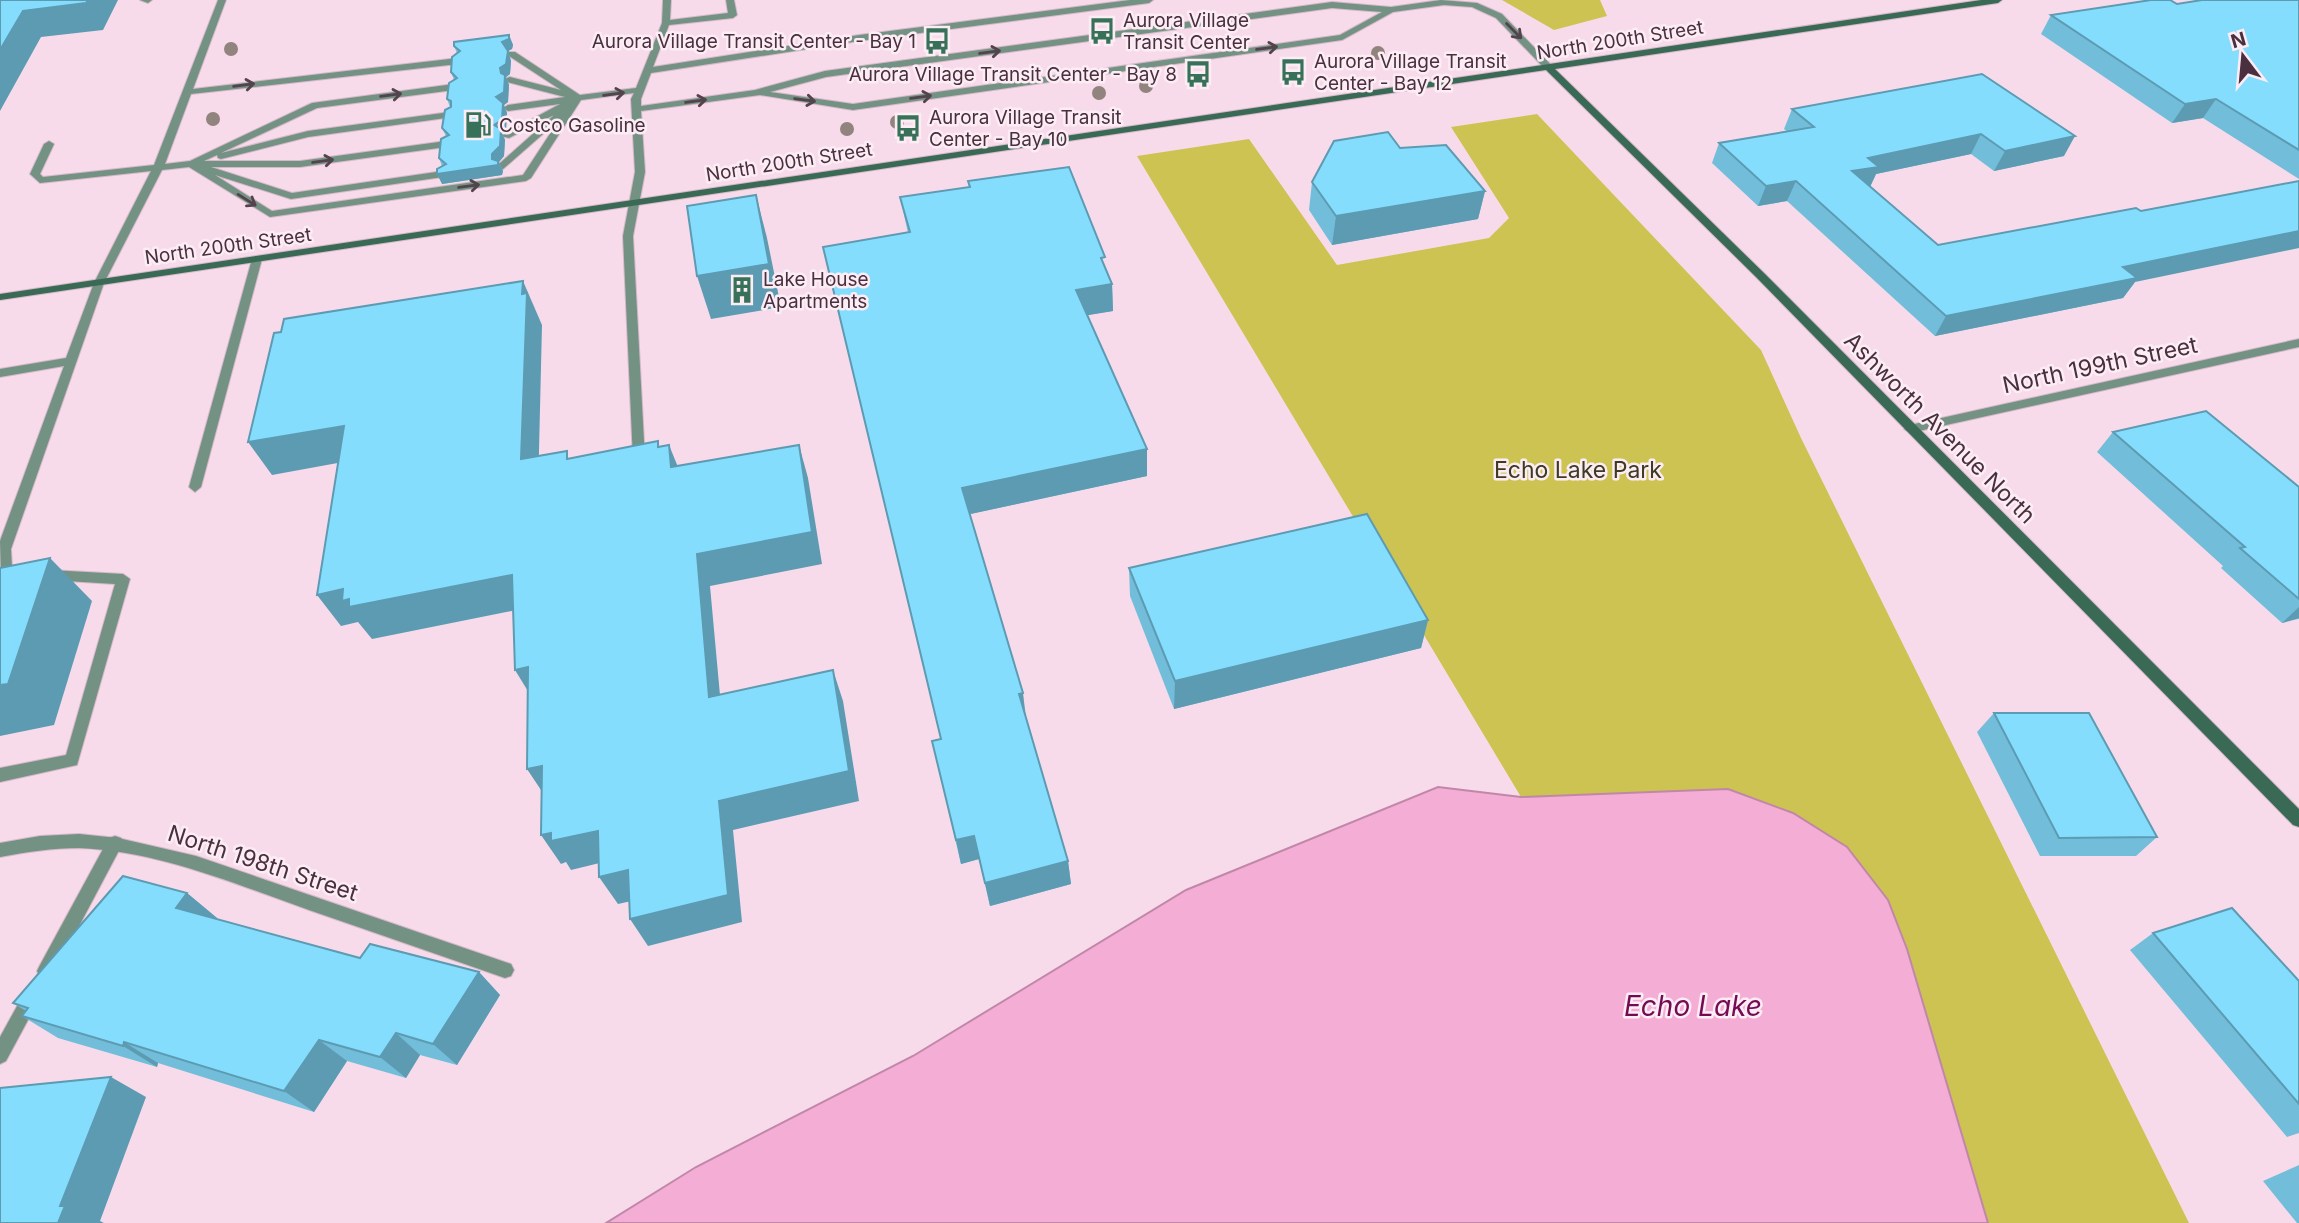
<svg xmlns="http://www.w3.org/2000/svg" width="2299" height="1223" viewBox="0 0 2299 1223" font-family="Inter,sans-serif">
	<rect width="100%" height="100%" fill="#f8dbea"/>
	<g fill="#cdc352">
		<polygon points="1502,0 1600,0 1607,16 1554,30"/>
		<polygon points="1537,114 1761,350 1801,438 2189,1223 1988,1223 1907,948 1888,900 1847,847 1793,813 1728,789 1521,797 1137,156 1249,139 1337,265 1489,238 1509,218 1451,127"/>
	</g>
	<polygon fill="#f4add5" stroke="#c187a8" stroke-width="2" points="1438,787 1521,797 1728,789 1793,813 1847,847 1888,900 1907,949 1988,1223 606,1223 696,1167 913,1056 1186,890"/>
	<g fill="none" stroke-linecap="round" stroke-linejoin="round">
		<defs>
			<g id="lane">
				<polygon points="140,0 152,0 148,3"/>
				<path d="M 218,0 L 226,0 L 193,89 L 458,58 L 462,61 L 458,64 L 191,94 L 165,164 L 190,161 L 312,103 L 454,84 L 459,87 L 454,90 L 317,108 L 221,153 L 308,131 L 450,112 L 453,113 L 453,117 L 308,137 L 221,159 L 218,158 L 217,155 L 204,161 L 300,161 L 446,141 L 451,144 L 446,147 L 300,167 L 211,167 L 292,193 L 443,171 L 448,174 L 443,177 L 291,199 L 215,175 L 272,211 L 523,175 L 559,120 L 503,169 L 499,168 L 499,164 L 554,115 L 509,138 L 501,136 L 560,104 L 508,111 L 503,108 L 508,105 L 565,97 L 507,82 L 507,78 L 510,77 L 561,90 L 509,56 L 509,52 L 515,52 L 580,95 L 636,88 L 662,23 L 663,0 L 671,0 L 670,20 L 728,13 L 726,0 L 734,0 L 737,15 L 733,18 L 669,25 L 653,67 L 859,35 L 1130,0 L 1153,0 L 1149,3 L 859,41 L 651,73 L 641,99 L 641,106 L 755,90 L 825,71 L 1332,2 L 1391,7 L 1441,0 L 1477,3 L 1502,14 L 1554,68 L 1546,70 L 1496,18 L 1472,7 L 1444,5 L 1393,12 L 1342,40 L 853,110 L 760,95 L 641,111 L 645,172 L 633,236 L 645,460 L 639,464 L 633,460 L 623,236 L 635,172 L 631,99 L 634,93 L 581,100 L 531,178 L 526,181 L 270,217 L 189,167 L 162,170 L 104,283 L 11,549 L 12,567 L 24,569 L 26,573 L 19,578 L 1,576 L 0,541 L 64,366 L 0,377 L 0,369 L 66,358 L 94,283 L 151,171 L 40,183 L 30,174 L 44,144 L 49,141 L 54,144 L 40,174 L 43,177 L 154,165 ZM 1332,8 L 1382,12 L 1340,35 L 853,104 L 770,92 L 826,77 Z"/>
				<polygon points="257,256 262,259 201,487 195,492 189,487 252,259"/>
				<polygon points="50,570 123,574 130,579 77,765 0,782 0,768 66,755 115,584 50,580 43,575"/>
				<polygon points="115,836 121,838 123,843 52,977 46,979 40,977 37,971 40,965 109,838"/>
				<polygon points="33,986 39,988 42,994 6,1061 0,1064 0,1037 27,988"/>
			</g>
			<g id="street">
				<polygon points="2299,339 2299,347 1910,433 1904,429 1910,425"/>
				<path d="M 79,834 L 118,838 L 196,856 L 505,962 L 511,964 L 514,970 L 511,976 L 505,978 C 440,955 375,933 309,910 C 235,884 159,851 79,848 C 52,848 26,852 0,857 L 0,843 L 40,836 Z"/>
			</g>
			<polygon id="secondary" points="1981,0 2002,0 1998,3 1555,69 1764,273 2299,809 2299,827 2293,825 1756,277 1546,70 0,300 0,294"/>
		</defs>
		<use href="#lane" stroke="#d5b9c8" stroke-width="2"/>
		<use href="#street" stroke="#d5b9c8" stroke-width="2"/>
		<use href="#secondary" stroke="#d5b9c8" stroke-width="2"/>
		<use href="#lane" fill="#739283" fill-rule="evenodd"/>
		<use href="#street" fill="#739283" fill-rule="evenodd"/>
		<use href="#secondary" fill="#3a6a55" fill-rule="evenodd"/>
	</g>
	<g fill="#91837d">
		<circle cx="231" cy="49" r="7"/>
		<circle cx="1378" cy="53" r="7"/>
		<circle cx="1146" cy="86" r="7"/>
		<circle cx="1099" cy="93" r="7"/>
		<circle cx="213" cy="119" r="7"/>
		<circle cx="897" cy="122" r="7"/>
		<circle cx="847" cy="129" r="7"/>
	</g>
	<g fill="#72beda">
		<polygon points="2299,0 2299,179 2203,118 2172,123 2041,34 2051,15 2177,4"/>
		<polygon points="509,35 513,45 512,49 508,51 511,61 510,74 506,77 509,85 508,102 504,105 507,113 506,130 502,133 505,140 504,156 499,162 503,171 502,175 442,184 442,166 439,158 446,136 442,128 450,107 447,99 454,80 451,72 457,53 454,46"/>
		<polygon points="1982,74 2064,156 1994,171 1971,154 1876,174 1870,187 1938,245 2135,282 2123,298 1935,336 1787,201 1758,206 1712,163 1719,143 1788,132 1784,129 1792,109"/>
		<polygon points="1400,148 1485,191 1478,219 1332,245 1309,210 1312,182"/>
		<polygon points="968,181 1105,268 1112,284 1113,311 1087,315 1147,449 1147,476 970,514 1026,718 1068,861 1071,884 990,906 979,859 961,864 932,741 941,739 908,233 900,197 969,187"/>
		<polygon points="2113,432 2299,487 2299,619 2298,619 2282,623 2221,568 2223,566 2097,452"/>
		<polygon points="1129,568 1428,620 1421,648 1174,709 1130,596"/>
		<polygon points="1994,713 2157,837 2136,856 2040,856 1977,732"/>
		<polygon points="187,893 217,918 216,919 360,958 479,972 500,995 457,1065 420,1055 406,1078 347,1061 314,1112 158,1063 157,1067 58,1038 22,1016 26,1011 13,1003"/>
		<polygon points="2153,933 2299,981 2299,1133 2287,1137 2130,950"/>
		<polygon points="2299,1165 2299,1223 2297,1223 2263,1181"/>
	</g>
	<g fill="#5d9bb2">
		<polygon points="88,0 118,0 103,30 41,37 0,111 0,50 23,11"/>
		<polygon points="509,35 513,45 512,49 508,51 511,61 510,74 506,77 509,85 508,102 504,105 507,113 506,130 502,133 505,140 504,156 499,162 503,171 502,175 442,184 437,174 492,159 492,154 496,97 501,73 502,42"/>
		<polygon points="2216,99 2203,118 2172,123 2185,104"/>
		<polygon points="1981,134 1971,154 1876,174 1870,187 1852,171 1868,158"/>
		<polygon points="2075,136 2064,156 1994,171 2005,151"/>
		<polygon points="1796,181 1787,201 1758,206 1766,186"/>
		<polygon points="1485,191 1478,219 1332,245 1336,216"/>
		<polygon points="756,195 767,238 781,307 711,319 697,276"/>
		<polygon points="2299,231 2299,248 2135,282 2123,298 1935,336 1946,316 2123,267"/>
		<polygon points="523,281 542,325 538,492 521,459"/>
		<polygon points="1112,284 1113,311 1077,317 1076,290"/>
		<polygon points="344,426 365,458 272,475 248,442"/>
		<polygon points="669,445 682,477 671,467"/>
		<polygon points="799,445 808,478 822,564 710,586 723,728 709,697 697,554"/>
		<polygon points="1147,449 1147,476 966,515 962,488"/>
		<polygon points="50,558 92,601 54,725 0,736 0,685"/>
		<polygon points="512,575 531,607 372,639 358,622 341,626 317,595 343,589"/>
		<polygon points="2299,607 2299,618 2282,623"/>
		<polygon points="1428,620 1421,648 1174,709 1175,681"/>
		<polygon points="528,667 534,701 515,670"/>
		<polygon points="833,670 843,701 859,801 733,830 742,922 648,946 630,919 719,801"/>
		<polygon points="1023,693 1026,718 1019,694"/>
		<polygon points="542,766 547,799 527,769"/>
		<polygon points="598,831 616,859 571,870 566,862 561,864 541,835 551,833"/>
		<polygon points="974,836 979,859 961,864 956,840"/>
		<polygon points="1068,861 1071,884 990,906 985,883"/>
		<polygon points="628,870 645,898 618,904 599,877"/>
		<polygon points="187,893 217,918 206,932 176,908"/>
		<polygon points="479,972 500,995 457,1065 433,1044"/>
		<polygon points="396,1033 420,1055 406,1078 380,1057"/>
		<polygon points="319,1040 347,1061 314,1112 284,1091"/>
		<polygon points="124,1042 158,1063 157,1067 123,1046"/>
		<polygon points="111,1077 146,1097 100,1221 104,1223 58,1223 60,1206"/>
	</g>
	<g fill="#85ddfe" stroke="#5d9bb2" stroke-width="2">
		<polygon points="0,0 88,0 86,3 23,11 0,50"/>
		<polygon points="2151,0 2170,0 2177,4 2202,0 2299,0 2299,150 2216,99 2185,104 2051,15"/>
		<polygon points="509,35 509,39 502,42 508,51 506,64 500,68 501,73 505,75 504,92 496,97 503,103 502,120 494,125 501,129 500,146 492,154 492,159 498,161 498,165 437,174 437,169 446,164 439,158 441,139 449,135 442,128 445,110 451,107 451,101 447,99 449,83 457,78 451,72 452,57 460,51 454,46 454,42"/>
		<polygon points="1982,74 2075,136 2005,151 1981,134 1868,158 1879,167 1852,171 1938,245 2136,208 2141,211 2299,181 2299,231 2123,267 2137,278 1946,316 1796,181 1766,186 1719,143 1814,127 1792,109"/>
		<polygon points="1388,132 1400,148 1446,145 1485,191 1336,216 1312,182 1334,141"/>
		<polygon points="1069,167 1105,257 1101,258 1112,284 1076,290 1147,449 962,488 1023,693 1019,694 1068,861 985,883 974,836 956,840 932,741 941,739 823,247 910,232 900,197 970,187 968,181"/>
		<polygon points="756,195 769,264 697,276 687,206"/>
		<polygon points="523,281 522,294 527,293 521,459 567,451 567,459 658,441 658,447 669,445 671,467 799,445 812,532 697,554 709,697 833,670 849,771 719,801 728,895 630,919 628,870 599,877 598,831 551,841 551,833 541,835 542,766 527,769 528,667 515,670 512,575 349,607 349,599 342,601 343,589 317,595 344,426 248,442 274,333 281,332 284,319"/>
		<polygon points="2206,411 2299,487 2299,599 2240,548 2245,547 2113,432"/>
		<polygon points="1367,514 1428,620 1175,681 1129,568"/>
		<polygon points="50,558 8,684 0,685 0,568"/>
		<polygon points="1994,713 2089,713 2157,837 2059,838"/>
		<polygon points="123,876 187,893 176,908 360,958 370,944 479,972 433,1044 396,1033 380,1057 319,1040 284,1091 124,1042 123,1046 22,1016 28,1008 13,1003"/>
		<polygon points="2232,908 2299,981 2299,1104 2153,933"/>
		<polygon points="111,1077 60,1206 65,1206 58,1223 0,1223 0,1088"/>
	</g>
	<defs><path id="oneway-shaft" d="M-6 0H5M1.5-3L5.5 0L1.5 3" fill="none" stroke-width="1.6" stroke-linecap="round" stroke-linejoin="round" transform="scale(1.75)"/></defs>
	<g stroke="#52434c">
		<use href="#oneway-shaft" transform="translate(1514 31) rotate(45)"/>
		<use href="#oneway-shaft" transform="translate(1267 48) rotate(-8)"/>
		<use href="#oneway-shaft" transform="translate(990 52) rotate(-8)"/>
		<use href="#oneway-shaft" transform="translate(244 85) rotate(-7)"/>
		<use href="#oneway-shaft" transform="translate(614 94) rotate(-8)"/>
		<use href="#oneway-shaft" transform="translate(391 95) rotate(-7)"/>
		<use href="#oneway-shaft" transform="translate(921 97) rotate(-8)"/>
		<use href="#oneway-shaft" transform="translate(805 100) rotate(8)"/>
		<use href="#oneway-shaft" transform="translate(696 101) rotate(-8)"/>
		<use href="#oneway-shaft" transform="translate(323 161) rotate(-8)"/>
		<use href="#oneway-shaft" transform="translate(469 186) rotate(-8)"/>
		<use href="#oneway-shaft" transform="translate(247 200) rotate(32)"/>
	</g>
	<defs>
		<symbol id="bus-bare" viewBox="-9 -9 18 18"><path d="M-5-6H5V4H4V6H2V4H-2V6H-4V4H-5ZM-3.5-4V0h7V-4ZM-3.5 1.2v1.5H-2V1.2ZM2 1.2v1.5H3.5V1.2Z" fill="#38715a" stroke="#fcedf5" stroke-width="2.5" paint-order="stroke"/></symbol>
		<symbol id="fuel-bare" viewBox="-9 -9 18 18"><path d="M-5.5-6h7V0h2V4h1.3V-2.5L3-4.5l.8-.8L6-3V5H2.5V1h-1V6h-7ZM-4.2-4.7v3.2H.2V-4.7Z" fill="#38715a" stroke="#fcedf5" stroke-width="2.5" paint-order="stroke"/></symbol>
		<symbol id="building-bare" viewBox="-9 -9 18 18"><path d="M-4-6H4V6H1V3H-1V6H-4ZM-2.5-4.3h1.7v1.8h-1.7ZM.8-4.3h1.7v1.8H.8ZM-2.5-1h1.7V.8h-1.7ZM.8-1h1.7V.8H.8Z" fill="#38715a" stroke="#fcedf5" stroke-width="2.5" paint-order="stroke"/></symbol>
	</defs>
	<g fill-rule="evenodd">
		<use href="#bus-bare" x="1083" y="12" width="38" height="38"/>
		<use href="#bus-bare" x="918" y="22" width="38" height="38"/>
		<use href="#bus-bare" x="1274" y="53" width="38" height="38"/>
		<use href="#bus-bare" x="1179" y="55" width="38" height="38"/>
		<use href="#fuel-bare" x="459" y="106" width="38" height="38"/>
		<use href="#bus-bare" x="889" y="109" width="38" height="38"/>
		<use href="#building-bare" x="723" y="271" width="38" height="38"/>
	</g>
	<g text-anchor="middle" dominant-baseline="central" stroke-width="5" stroke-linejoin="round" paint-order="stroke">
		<g font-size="19" fill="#4a2f3e" stroke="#fcedf5" text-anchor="start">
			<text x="1123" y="20">Aurora Village<tspan x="1123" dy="22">Transit Center</tspan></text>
			<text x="916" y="41" text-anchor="end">Aurora Village Transit Center - Bay 1</text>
			<text x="1314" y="61">Aurora Village Transit<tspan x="1314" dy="22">Center - Bay 12</tspan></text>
			<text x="1177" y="74" text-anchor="end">Aurora Village Transit Center - Bay 8</text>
			<text x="929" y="117">Aurora Village Transit<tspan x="929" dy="22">Center - Bay 10</tspan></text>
			<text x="499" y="125">Costco Gasoline</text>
			<text x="763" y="279">Lake House<tspan x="763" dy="22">Apartments</tspan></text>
		</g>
		<g font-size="19" fill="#4a2f3e" stroke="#fcedf5">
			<text transform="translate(1620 40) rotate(-9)">North 200th Street</text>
			<text transform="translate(789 162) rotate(-9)">North 200th Street</text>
			<text transform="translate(228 246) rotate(-8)">North 200th Street</text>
		</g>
		<g font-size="23" fill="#4a2f3e" stroke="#fcedf5">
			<text transform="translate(2100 365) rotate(-12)">North 199th Street</text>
			<text transform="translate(1940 428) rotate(45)">Ashworth Avenue North</text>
			<text transform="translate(263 863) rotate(18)">North 198th Street</text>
		</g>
		<g font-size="23" fill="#3d3b23" stroke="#fcedf5">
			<text x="1578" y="470">Echo Lake Park</text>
		</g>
		<g font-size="28" font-style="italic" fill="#740a54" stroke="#fcedf5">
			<text x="1693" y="1006">Echo Lake</text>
		</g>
	</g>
	<g transform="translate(2243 56) rotate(344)" stroke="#fcedf5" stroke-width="5" paint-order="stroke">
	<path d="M0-5L12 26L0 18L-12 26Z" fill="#4a2f3e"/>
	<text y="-10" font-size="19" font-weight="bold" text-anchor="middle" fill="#4a2f3e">N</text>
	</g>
</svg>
